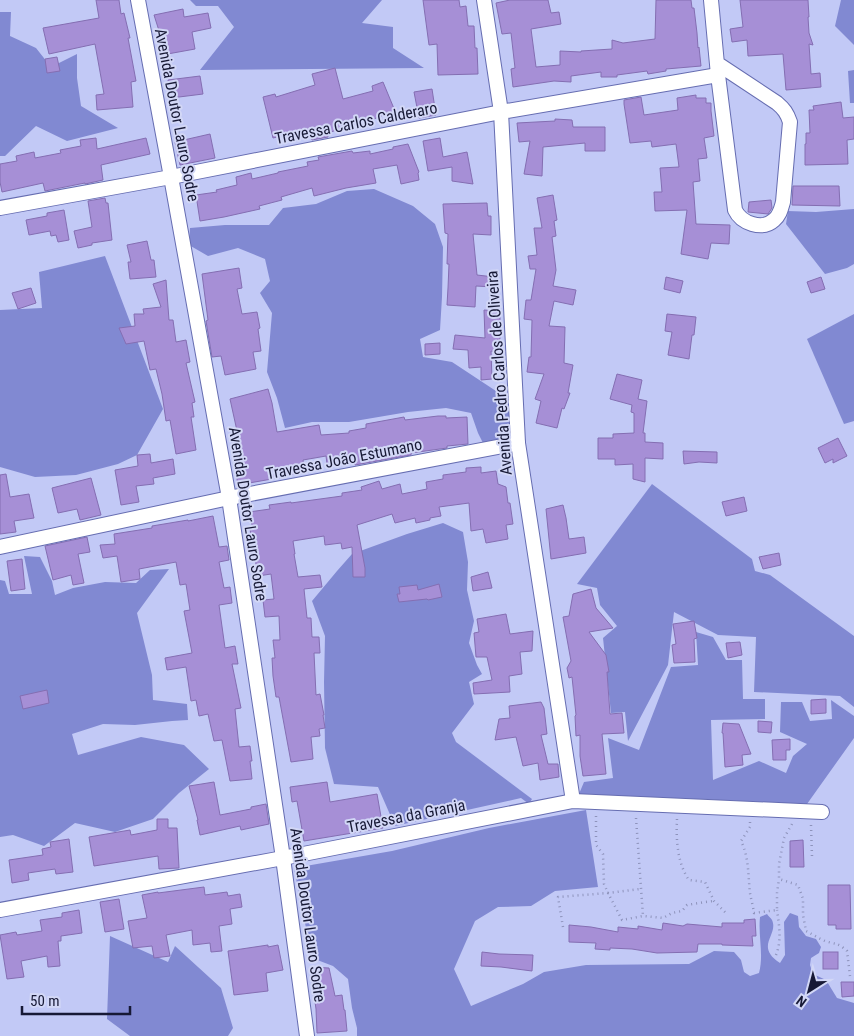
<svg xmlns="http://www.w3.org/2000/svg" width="854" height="1036" viewBox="0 0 854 1036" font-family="'Roboto Condensed',sans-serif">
	<rect width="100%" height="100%" fill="#c2c9f6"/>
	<g fill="#8189d2">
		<polygon points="190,0 382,0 362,23 393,27 393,48 424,68 200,70 234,27 218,6 196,6"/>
		<polygon points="841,0 854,0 854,45 835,26"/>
		<polygon points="0,12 11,12 10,36 36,48 51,67 77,54 77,78 81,106 118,128 67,141 36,126 5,156 0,156"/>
		<polygon points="854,70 854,103 850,103 848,71"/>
		<polygon points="374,189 413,206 435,224 443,247 442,297 440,330 420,339 423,357 452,362 514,403 515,428 503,440 486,449 478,433 471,413 446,408 408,412 349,422 312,422 285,428 277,398 267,372 272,313 260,293 270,281 265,259 238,248 208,256 189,245 190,228 225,225 269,225 283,208 316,204 347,191"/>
		<polygon points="854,209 854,264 847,268 825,274 786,224 788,211 816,212"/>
		<polygon points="105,256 163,409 137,455 118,464 76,475 35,477 0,467 0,310 42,308 39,272"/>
		<polygon points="854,314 854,421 844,424 807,339"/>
		<polygon points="652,484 752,559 755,571 770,575 854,636 854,707 840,696 754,692 756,637 718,635 674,612 668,665 628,741 625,712 611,713 603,638 617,626 600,605 597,588 577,584"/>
		<polygon points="443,523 463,532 468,562 467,590 474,621 469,643 477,665 482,674 469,682 474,704 452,733 456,742 532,799 529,804 521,798 395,826 378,787 334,784 325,748 324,682 325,636 312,601 337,571 352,554 407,534"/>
		<polygon points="24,556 40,557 52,581 55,595 73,588 105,582 136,583 150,570 169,569 137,613 152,675 153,700 187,704 188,720 172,721 135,725 103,724 72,734 78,755 141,737 184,745 209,769 179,793 153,819 115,832 75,823 44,846 13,835 0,837 0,580 5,581 9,594 32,594"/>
		<polygon points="696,632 713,637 726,660 742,660 743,699 765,699 765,719 711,720 713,780 759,761 786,773 793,756 807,744 780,732 781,702 802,702 810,721 832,719 831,700 854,716 854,738 807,804 579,794 584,782 613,778 608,738 639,750 671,667 698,665"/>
		<path d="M 586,810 L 598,887 L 555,891 L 531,906 L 498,907 L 475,921 L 454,969 L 471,1006 L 523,984 L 544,972 L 586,965 L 689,964 L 714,951 L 734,952 L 741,960 L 744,972 L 750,976 L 759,973 C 764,954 758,937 760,917 L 767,914 C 768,916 771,918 772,920 C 779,935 754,946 780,963 L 785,955 L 784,922 L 790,913 L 798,916 L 799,927 L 806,936 L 816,939 L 821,947 L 819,953 L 811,958 L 810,965 L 813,974 L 826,980 L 837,998 L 854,1003 L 854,1036 L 357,1036 L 357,1028 L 352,1008 L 348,979 L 333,966 L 312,958 L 294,868 L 392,851 L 489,828 Z"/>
		<polygon points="110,936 168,962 175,946 221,988 233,1028 228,1036 130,1036 107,1019"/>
	</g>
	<g fill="#a68fd6" stroke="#846eb2">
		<polygon points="96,0 119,0 121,14 124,13 130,38 128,38 136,81 131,82 133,107 97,110 96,95 104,94 95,44 49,54 43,28 99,18"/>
		<polygon points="423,0 459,0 460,7 466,6 468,26 474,26 475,48 477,48 478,74 438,75 437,44 429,45"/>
		<polygon points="510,0 548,0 551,13 559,12 561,24 531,29 536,67 560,65 560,51 581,52 581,51 612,49 612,40 623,43 655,39 656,0 691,0 692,8 694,8 697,33 698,48 699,47 701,66 666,69 666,71 648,74 647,71 617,75 617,77 601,77 601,72 571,76 571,82 554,81 513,87 511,69 515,68 511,33 502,34 496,3"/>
		<polygon points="740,0 808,0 809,17 808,17 809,33 813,45 809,44 811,74 820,73 821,87 786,90 783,54 748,56 747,40 732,42 730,29 743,27"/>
		<polygon points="183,9 184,17 208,13 211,28 192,32 195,49 162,55 159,38 161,37 154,15"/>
		<polygon points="57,57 60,71 47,73 45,59"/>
		<polygon points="335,68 343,99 373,91 372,86 383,82 395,111 371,120 327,133 328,137 312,140 309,130 293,135 293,133 273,138 263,97 275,94 276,97 315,85 312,74"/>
		<polygon points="200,76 203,94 171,98 168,80"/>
		<polygon points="432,89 436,115 419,118 414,92"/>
		<polygon points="696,95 696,98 706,98 706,103 711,103 711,111 714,136 704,138 707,158 698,159 700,181 693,182 696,224 730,225 729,244 711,243 708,259 681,254 687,210 655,211 654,192 662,192 660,168 679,167 676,144 652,147 651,141 630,143 624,104 624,100 641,97 644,115 678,110 677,98"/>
		<polygon points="841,102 843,118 854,117 854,139 847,140 848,164 805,165 805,144 806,144 806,133 810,133 809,110 814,110 813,106"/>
		<polygon points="555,119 572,120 573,127 605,127 605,151 585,151 585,143 543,147 542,176 524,174 530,141 519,142 517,123 555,121"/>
		<polygon points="210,134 215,158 180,165 175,142"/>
		<polygon points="96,138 97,149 146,138 150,154 101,165 103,180 85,184 85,183 45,191 43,183 2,192 0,182 0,164 17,161 16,156 34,152 35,158 61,153 60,150 81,146 80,140"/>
		<polygon points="440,138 443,157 467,152 473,184 452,181 452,167 428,171 423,141"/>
		<polygon points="408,144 419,172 418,173 419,180 401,184 397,165 373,169 376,183 346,188 314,196 312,188 281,197 282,200 259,206 260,209 224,217 200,221 196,195 217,192 216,190 237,185 236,177 251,173 252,179 278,173 278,172 308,166 307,162 319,160 318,157 352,151 353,153 370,151 370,154 393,149 393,147"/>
		<polygon points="793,186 839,186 840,206 792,205"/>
		<polygon points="553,195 557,220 554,221 556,236 552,237 556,270 553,286 576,290 573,305 554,301 549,326 565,327 564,363 573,365 568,393 570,393 564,409 562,408 557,428 536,423 541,401 535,399 544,374 527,372 529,357 531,357 532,320 524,319 526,300 531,300 536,269 530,269 528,256 537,255 534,228 542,228 537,198"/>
		<polygon points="105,198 106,203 108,203 112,240 92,243 92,245 78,248 74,231 92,227 88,201"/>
		<polygon points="771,200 772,208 768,214 748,212 749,202"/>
		<polygon points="487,203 488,216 491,216 491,235 473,234 477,275 494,277 494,287 476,286 475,307 447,305 448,288 449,264 447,264 448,234 445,233 443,204"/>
		<polygon points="64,210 69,240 58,242 56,235 51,236 50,231 29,235 26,220 47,216 47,213"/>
		<polygon points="147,241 151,260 154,260 156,277 130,279 128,262 131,262 127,245"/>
		<polygon points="239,268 242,288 237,289 242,314 257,312 260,328 258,329 261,351 253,352 256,369 225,375 221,356 212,357 206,321 208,320 202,274"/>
		<polygon points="666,277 683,281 680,293 664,289"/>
		<polygon points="821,277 825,289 811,293 807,282"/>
		<polygon points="166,280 169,320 173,320 176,342 186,340 190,362 186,363 195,402 192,403 194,417 191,417 196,450 176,454 170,420 166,421 162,394 156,369 150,370 144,341 126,344 119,328 135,326 134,314 144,314 143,309 161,307 153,284"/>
		<polygon points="31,288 36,303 18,309 12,293"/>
		<polygon points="484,310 500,311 500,338 497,352 491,351 492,379 481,380 481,367 469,368 468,350 453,349 455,335 485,338"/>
		<polygon points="667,314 696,317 694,335 692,335 689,359 668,355 672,332 665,331"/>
		<polygon points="440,343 440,354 425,355 425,344"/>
		<polygon points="617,374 642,380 638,399 647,401 643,433 645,433 645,442 663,443 663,459 645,458 645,482 633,479 633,464 615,465 615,459 598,459 598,438 613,438 613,434 634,433 634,413 631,412 632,405 610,399"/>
		<polygon points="268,389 272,403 277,432 319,425 321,435 349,433 349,431 366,428 366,424 404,417 405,420 438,416 446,416 446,418 467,417 468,444 447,446 447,448 411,453 411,455 355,465 354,461 327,464 326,456 303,460 305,473 282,476 283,477 238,485 235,467 237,467 232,441 239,440 230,399"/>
		<polygon points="838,438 847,456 833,463 833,459 825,463 818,448"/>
		<polygon points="683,451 717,452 717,463 699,462 684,464"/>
		<polygon points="150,454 151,463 173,459 175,474 153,478 154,484 136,486 139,502 121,505 115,470 138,466 137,455"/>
		<polygon points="481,467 481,473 496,471 498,484 506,487 508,503 510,503 513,524 506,525 508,539 486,543 483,529 471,531 469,503 439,507 441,516 430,518 430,520 416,523 415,518 395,523 392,514 357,525 365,568 365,577 353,577 352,547 342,549 341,543 325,545 324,536 293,541 295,554 294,554 298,577 320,575 322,587 304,589 307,618 311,618 312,637 319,637 320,653 314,653 316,695 320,694 324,715 323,715 325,728 319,729 320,736 311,737 313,759 291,762 279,697 276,697 273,676 272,658 275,658 273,640 280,640 279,616 265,617 263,600 274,599 271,574 258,576 250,529 253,529 249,512 270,509 269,505 291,502 291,503 342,496 342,493 362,490 361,487 379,481 382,489 400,484 402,494 427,489 426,482 443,479 443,475 466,472 466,468"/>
		<polygon points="6,474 10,497 29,494 34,518 14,521 16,532 0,534 0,475"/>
		<polygon points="91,478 101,515 80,520 77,509 58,513 52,488"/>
		<polygon points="744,497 747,511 726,516 722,502"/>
		<polygon points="563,505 566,518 569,539 584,537 586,553 551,559 546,509"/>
		<polygon points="213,516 219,547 227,546 229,560 219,562 224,588 230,587 232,603 219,605 225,648 235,646 238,664 232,664 241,708 235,709 239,747 250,746 252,761 250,761 252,779 230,781 222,740 214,741 208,714 199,716 196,700 191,701 186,667 167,670 165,658 192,653 184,611 190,610 186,584 180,585 176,562 139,569 140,579 121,582 117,556 103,558 100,545 115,544 114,534 152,528 152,526 188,520 188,521"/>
		<polygon points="87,537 90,552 78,554 84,583 73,585 71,575 53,580 45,546"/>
		<polygon points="779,553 781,565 763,569 759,557"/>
		<polygon points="22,559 25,589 11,591 7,561"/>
		<polygon points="488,572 492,588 473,591 471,577"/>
		<polygon points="439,584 442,597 428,600 427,599 399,602 397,594 400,594 399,587 417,585 418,590"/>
		<polygon points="591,589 596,608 613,628 589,632 606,655 609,672 607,672 610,714 622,713 624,733 602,734 606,774 583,776 580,756 580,735 576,736 575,716 576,715 572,677 569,678 567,668 571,661 563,617 569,616 573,594"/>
		<polygon points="506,614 510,634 533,631 532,651 520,652 522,674 509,676 510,692 474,694 473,683 492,680 487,657 476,657 474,633 479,632 477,619"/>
		<polygon points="694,621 697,638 694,639 695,662 674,663 672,645 676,644 673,624"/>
		<polygon points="740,642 742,655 728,658 726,643"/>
		<polygon points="47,690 49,703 23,709 20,696"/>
		<polygon points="826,699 826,713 811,714 811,700"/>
		<polygon points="541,702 544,708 547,734 541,735 548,764 558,764 559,777 540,780 538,763 523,766 516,737 495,740 499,719 510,718 509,706"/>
		<polygon points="758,721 772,722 771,733 758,732"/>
		<polygon points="723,723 739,724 751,754 742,755 743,765 725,767 723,733 722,733"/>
		<polygon points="790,739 790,750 786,750 786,760 773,760 772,740"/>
		<polygon points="214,782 220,815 251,809 251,807 266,804 269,824 241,830 240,826 200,835 197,820 198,820 189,786"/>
		<polygon points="327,782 330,802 377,794 383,828 304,841 297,801 292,802 290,787"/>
		<polygon points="157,819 168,819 168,828 177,828 179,868 159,869 158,856 94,866 89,837 130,830 131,835 157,830"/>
		<polygon points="69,839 73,872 56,874 55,869 28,873 29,880 12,883 9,860 43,855 42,849 51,847 50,842"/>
		<polygon points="803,840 804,867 790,867 790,841"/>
		<polygon points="828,885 850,885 851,929 836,929 836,925 828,925"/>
		<polygon points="204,887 205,895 227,892 228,896 240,894 242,907 230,909 232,924 219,926 222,951 211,952 210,943 193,945 192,930 166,935 170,956 154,958 152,946 133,948 128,921 147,918 142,895 158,892 158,893"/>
		<polygon points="119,899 124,929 105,932 100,902"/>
		<polygon points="79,910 82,933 61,936 61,941 58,941 60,966 48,967 47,956 21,961 24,977 7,979 0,935 16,932 17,935 42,931 40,920 62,917 62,913"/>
		<polygon points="755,919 756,936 752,936 753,946 722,945 722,944 698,944 697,952 657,953 632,949 610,948 610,950 595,949 596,943 569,942 569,925 591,927 618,932 618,927 638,929 638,926 662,930 663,923 683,926 687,924 722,927 722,923 744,923 744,920"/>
		<polygon points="268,945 268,947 278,945 283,970 266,973 268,991 234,995 228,951"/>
		<polygon points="482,952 499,954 533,955 532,971 501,967 481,966"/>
		<rect x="823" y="952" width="15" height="17"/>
		<polygon points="310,967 329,968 335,996 342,995 344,1010 345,1010 347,1031 317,1033 316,1009"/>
		<polygon points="841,982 854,982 854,996 842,997"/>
	</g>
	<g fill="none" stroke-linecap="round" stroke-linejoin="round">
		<defs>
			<g id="minor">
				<polyline points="138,0 171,177 229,498 283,858 307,1036"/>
				<polyline points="484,0 501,112 518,443 573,801"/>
				<path d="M 711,0 L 718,75 L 735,210 C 741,223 762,231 774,220 C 780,215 781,209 783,202 L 790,122 C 787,113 784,109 777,103 L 718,64"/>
				<polyline points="0,208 171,177 501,112 718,75"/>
				<polyline points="0,547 229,498 518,443"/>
				<polyline points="0,910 283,858 573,801 822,812"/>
			</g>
		</defs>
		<use href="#minor" stroke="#666db1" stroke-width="16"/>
		<g stroke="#8e93bb" stroke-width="2.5" stroke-dasharray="1 4" stroke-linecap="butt">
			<polyline points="596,816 596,845 603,854 604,884 608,893 640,889"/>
			<polyline points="636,818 643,916"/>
			<path d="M 677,819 C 676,839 677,863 689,880 L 705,882 L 714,901 L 727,914"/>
			<path d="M 750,822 L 750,827 L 741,841 C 749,857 748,875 750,893 C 751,899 753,906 754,913 L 777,910 L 777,893 L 779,879"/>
			<path d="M 792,824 L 784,838 L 779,864 L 779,879 L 798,885 L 803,899 L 803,915 L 806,931 C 812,934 818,938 825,941 C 837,945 837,942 847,951 L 850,976"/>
			<polyline points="811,825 812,857"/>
			<polyline points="563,927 558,897 608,893 622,920 643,916 663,918 672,913 682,911 687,905 705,902 714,901"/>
			<path d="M 776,955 C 782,940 779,925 777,910"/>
		</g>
		<use href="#minor" stroke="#fff" stroke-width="14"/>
	</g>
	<g text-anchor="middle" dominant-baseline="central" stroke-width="4" stroke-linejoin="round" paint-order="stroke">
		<g font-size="16" fill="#171935" stroke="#d2d7f6">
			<text transform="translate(177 115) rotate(79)">Avenida Doutor Lauro Sodre</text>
			<text transform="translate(356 123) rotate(-11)">Travessa Carlos Calderaro</text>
			<text transform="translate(499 373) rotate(-94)">Avenida Pedro Carlos de Oliveira</text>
			<text transform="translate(344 459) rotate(-11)">Travessa João Estumano</text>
			<text transform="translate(248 514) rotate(81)">Avenida Doutor Lauro Sodre</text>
			<text transform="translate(406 816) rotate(-11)">Travessa da Granja</text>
			<text transform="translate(308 915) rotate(82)">Avenida Doutor Lauro Sodre</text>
		</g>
	</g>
	<g transform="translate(809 991) rotate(216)" stroke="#d2d7f6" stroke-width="4" paint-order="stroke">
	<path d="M0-4L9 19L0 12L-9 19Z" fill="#171935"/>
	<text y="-8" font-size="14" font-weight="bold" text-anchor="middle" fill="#171935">N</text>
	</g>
	<path d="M22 1006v8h108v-8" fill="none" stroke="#171935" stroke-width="2.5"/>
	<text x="30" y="1006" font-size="15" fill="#171935" stroke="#d2d7f6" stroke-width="4" paint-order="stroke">50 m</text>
</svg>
